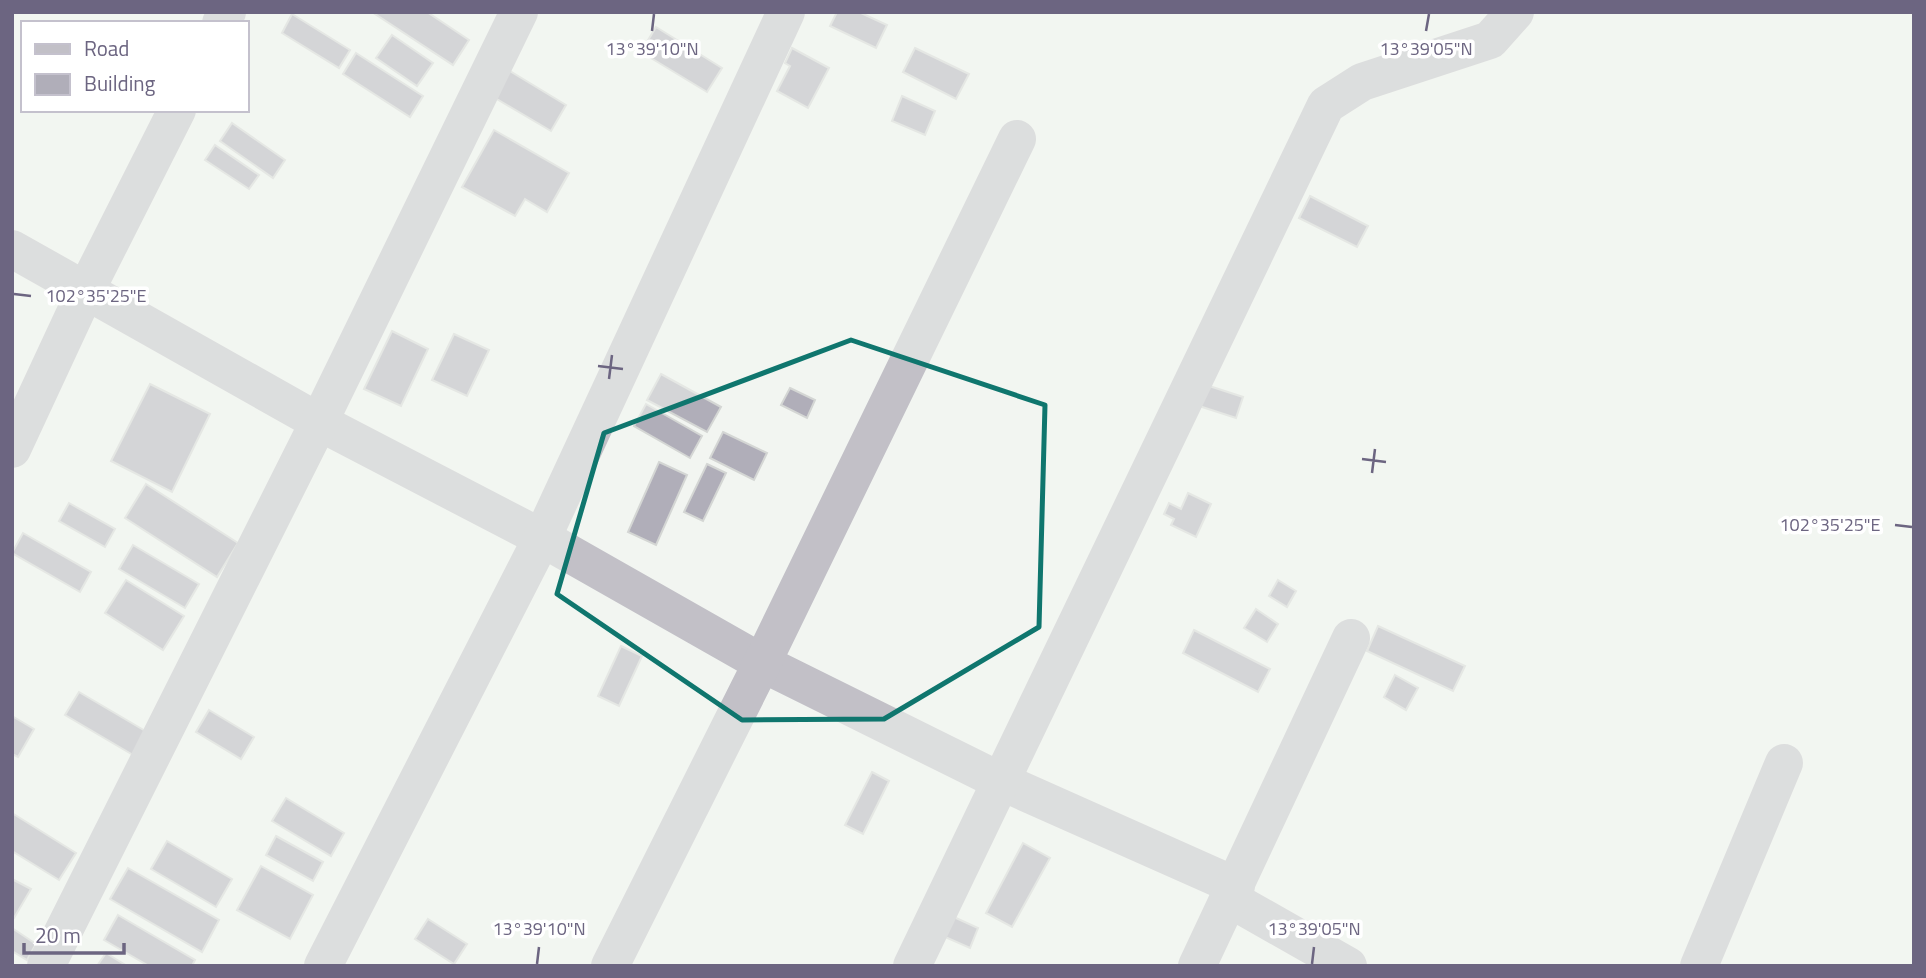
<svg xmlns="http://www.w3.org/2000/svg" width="1926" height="978" viewBox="0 0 1926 978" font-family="'Titillium Web',sans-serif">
	<rect width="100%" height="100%" fill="#f2f5f1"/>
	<g fill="#b0aeb9" stroke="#d4d6d4" stroke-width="2">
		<polygon points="372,12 427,12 469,40 453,65"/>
		<polygon points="837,12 859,12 887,25 876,48 830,26"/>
		<polygon points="292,14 350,50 339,68 282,33"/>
		<polygon points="656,27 722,68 707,92 641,52"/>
		<polygon points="392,35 433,63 417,86 376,58"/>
		<polygon points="792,48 829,68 808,108 777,91 790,66 785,63"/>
		<polygon points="915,48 969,74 956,99 903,72"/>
		<polygon points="356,53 423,96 410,117 343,74"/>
		<polygon points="505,68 566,105 551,131 490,95"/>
		<polygon points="902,96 935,111 925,135 892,121"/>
		<polygon points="232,123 285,160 273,178 220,141"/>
		<polygon points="494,130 569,173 547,212 525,199 515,216 462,187"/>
		<polygon points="215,145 259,175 249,189 205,160"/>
		<polygon points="1310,196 1368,226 1357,247 1299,218"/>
		<polygon points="392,331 428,349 401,406 364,389"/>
		<polygon points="454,334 489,350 467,396 432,380"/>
		<polygon points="661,374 721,407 707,432 647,400"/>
		<polygon points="1200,383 1243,397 1236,418 1193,404"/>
		<polygon points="150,384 210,414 172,492 111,461"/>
		<polygon points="790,388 815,400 807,418 781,405"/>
		<polygon points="646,404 702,436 690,458 634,426"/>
		<polygon points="723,432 767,453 754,480 710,458"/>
		<polygon points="659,462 687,475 656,545 628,532"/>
		<polygon points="707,464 726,473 703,521 684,512"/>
		<polygon points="146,484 238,543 217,577 125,518"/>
		<polygon points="1188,493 1211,504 1196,537 1171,525 1174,519 1164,514 1169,503 1181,509"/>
		<polygon points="69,503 115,529 105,547 59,521"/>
		<polygon points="23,533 91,572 80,592 12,553"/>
		<polygon points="133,545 199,584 185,608 119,569"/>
		<polygon points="126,580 184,616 163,650 105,613"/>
		<polygon points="1278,580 1296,591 1287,607 1269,596"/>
		<polygon points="1256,609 1278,624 1267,642 1244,628"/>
		<polygon points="1378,626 1465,666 1453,691 1367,651"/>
		<polygon points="1194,630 1270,669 1258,692 1183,653"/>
		<polygon points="621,646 642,656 619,706 598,696"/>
		<polygon points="1395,675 1418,688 1406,710 1384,697"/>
		<polygon points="79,692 147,732 133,755 65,715"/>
		<polygon points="209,710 254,737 241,759 196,732"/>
		<polygon points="12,716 34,729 18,757 12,754"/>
		<polygon points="872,772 889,781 863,834 845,825"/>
		<polygon points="286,798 344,833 331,856 272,821"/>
		<polygon points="12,813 76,853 59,880 12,851"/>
		<polygon points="276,836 323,862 313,881 266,855"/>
		<polygon points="167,841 232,879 216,907 151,869"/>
		<polygon points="1023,843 1050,858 1012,927 986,913"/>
		<polygon points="261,866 313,895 290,939 237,910"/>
		<polygon points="128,868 219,920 202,952 110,899"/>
		<polygon points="12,879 31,889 14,918 12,917"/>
		<polygon points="945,913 978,928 970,948 936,933"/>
		<polygon points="118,915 195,960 192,966 149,966 104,940"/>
		<polygon points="428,919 467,944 454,964 415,939"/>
		<polygon points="12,928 36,944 27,960 12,951"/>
		<polygon points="106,953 127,966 97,966"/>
	</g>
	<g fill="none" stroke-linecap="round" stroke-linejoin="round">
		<g stroke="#c2c0c7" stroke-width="38">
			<polyline points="221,23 227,12"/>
			<polyline points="12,249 319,422 542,538 762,663 1000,781 1236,886"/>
			<polyline points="12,449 85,292 177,110"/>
			<polyline points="1230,899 1348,966"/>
			<polyline points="46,966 319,422 519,12"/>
			<polyline points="323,966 542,538 786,12"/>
			<polyline points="610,966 762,663 1017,139"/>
			<polyline points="912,966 1326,105 1362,82 1490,40 1515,12"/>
			<polyline points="1197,966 1351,638"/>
			<polyline points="1699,966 1784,763"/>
		</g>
	</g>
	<path d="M0 0H1926V978H0ZM 851,340 L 1045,405 L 1039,627 L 884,719 L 742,720 L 557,594 L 604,433 Z" fill="#f2f5f1" fill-opacity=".55" fill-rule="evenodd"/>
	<path fill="none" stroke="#0f766e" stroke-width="5" stroke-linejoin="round" d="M 851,340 L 1045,405 L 1039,627 L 884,719 L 742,720 L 557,594 L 604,433 Z"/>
	<path fill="none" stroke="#6c6581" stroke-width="2.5" d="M 652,31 L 654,14M 1426,31 L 1429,14M 14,294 L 31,296M 598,366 L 623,369M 609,379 L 612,355M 1362,459 L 1386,462M 1372,473 L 1375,449M 1895,525 L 1912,527M 537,964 L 539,947M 1312,964 L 1314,947"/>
	<g font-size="18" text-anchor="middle" fill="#6c6581" stroke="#fff" stroke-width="7" stroke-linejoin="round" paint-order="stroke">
		<text x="652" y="55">13°39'10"N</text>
		<text x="1426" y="55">13°39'05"N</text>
		<text x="96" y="302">102°35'25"E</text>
		<text x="1830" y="531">102°35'25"E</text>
		<text x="539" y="935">13°39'10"N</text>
		<text x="1314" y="935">13°39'05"N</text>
	</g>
	<rect width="1926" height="978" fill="none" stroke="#6c6581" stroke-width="28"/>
	<rect x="21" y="21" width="228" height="91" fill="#ffffff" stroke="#c4c1cd" stroke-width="2"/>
	<rect x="35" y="44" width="35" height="10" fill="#c2c0c7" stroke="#c4c1cd" stroke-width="2"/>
	<text x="84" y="56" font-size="21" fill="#6c6581">Road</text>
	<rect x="35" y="74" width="35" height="21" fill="#b0aeb9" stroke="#c4c1cd" stroke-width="2"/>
	<text x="84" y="91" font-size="21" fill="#6c6581">Building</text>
	<path d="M24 943v10h100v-10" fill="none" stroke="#6c6581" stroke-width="3.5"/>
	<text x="35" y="943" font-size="21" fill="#6c6581" stroke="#ffffff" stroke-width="5" paint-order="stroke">20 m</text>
</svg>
